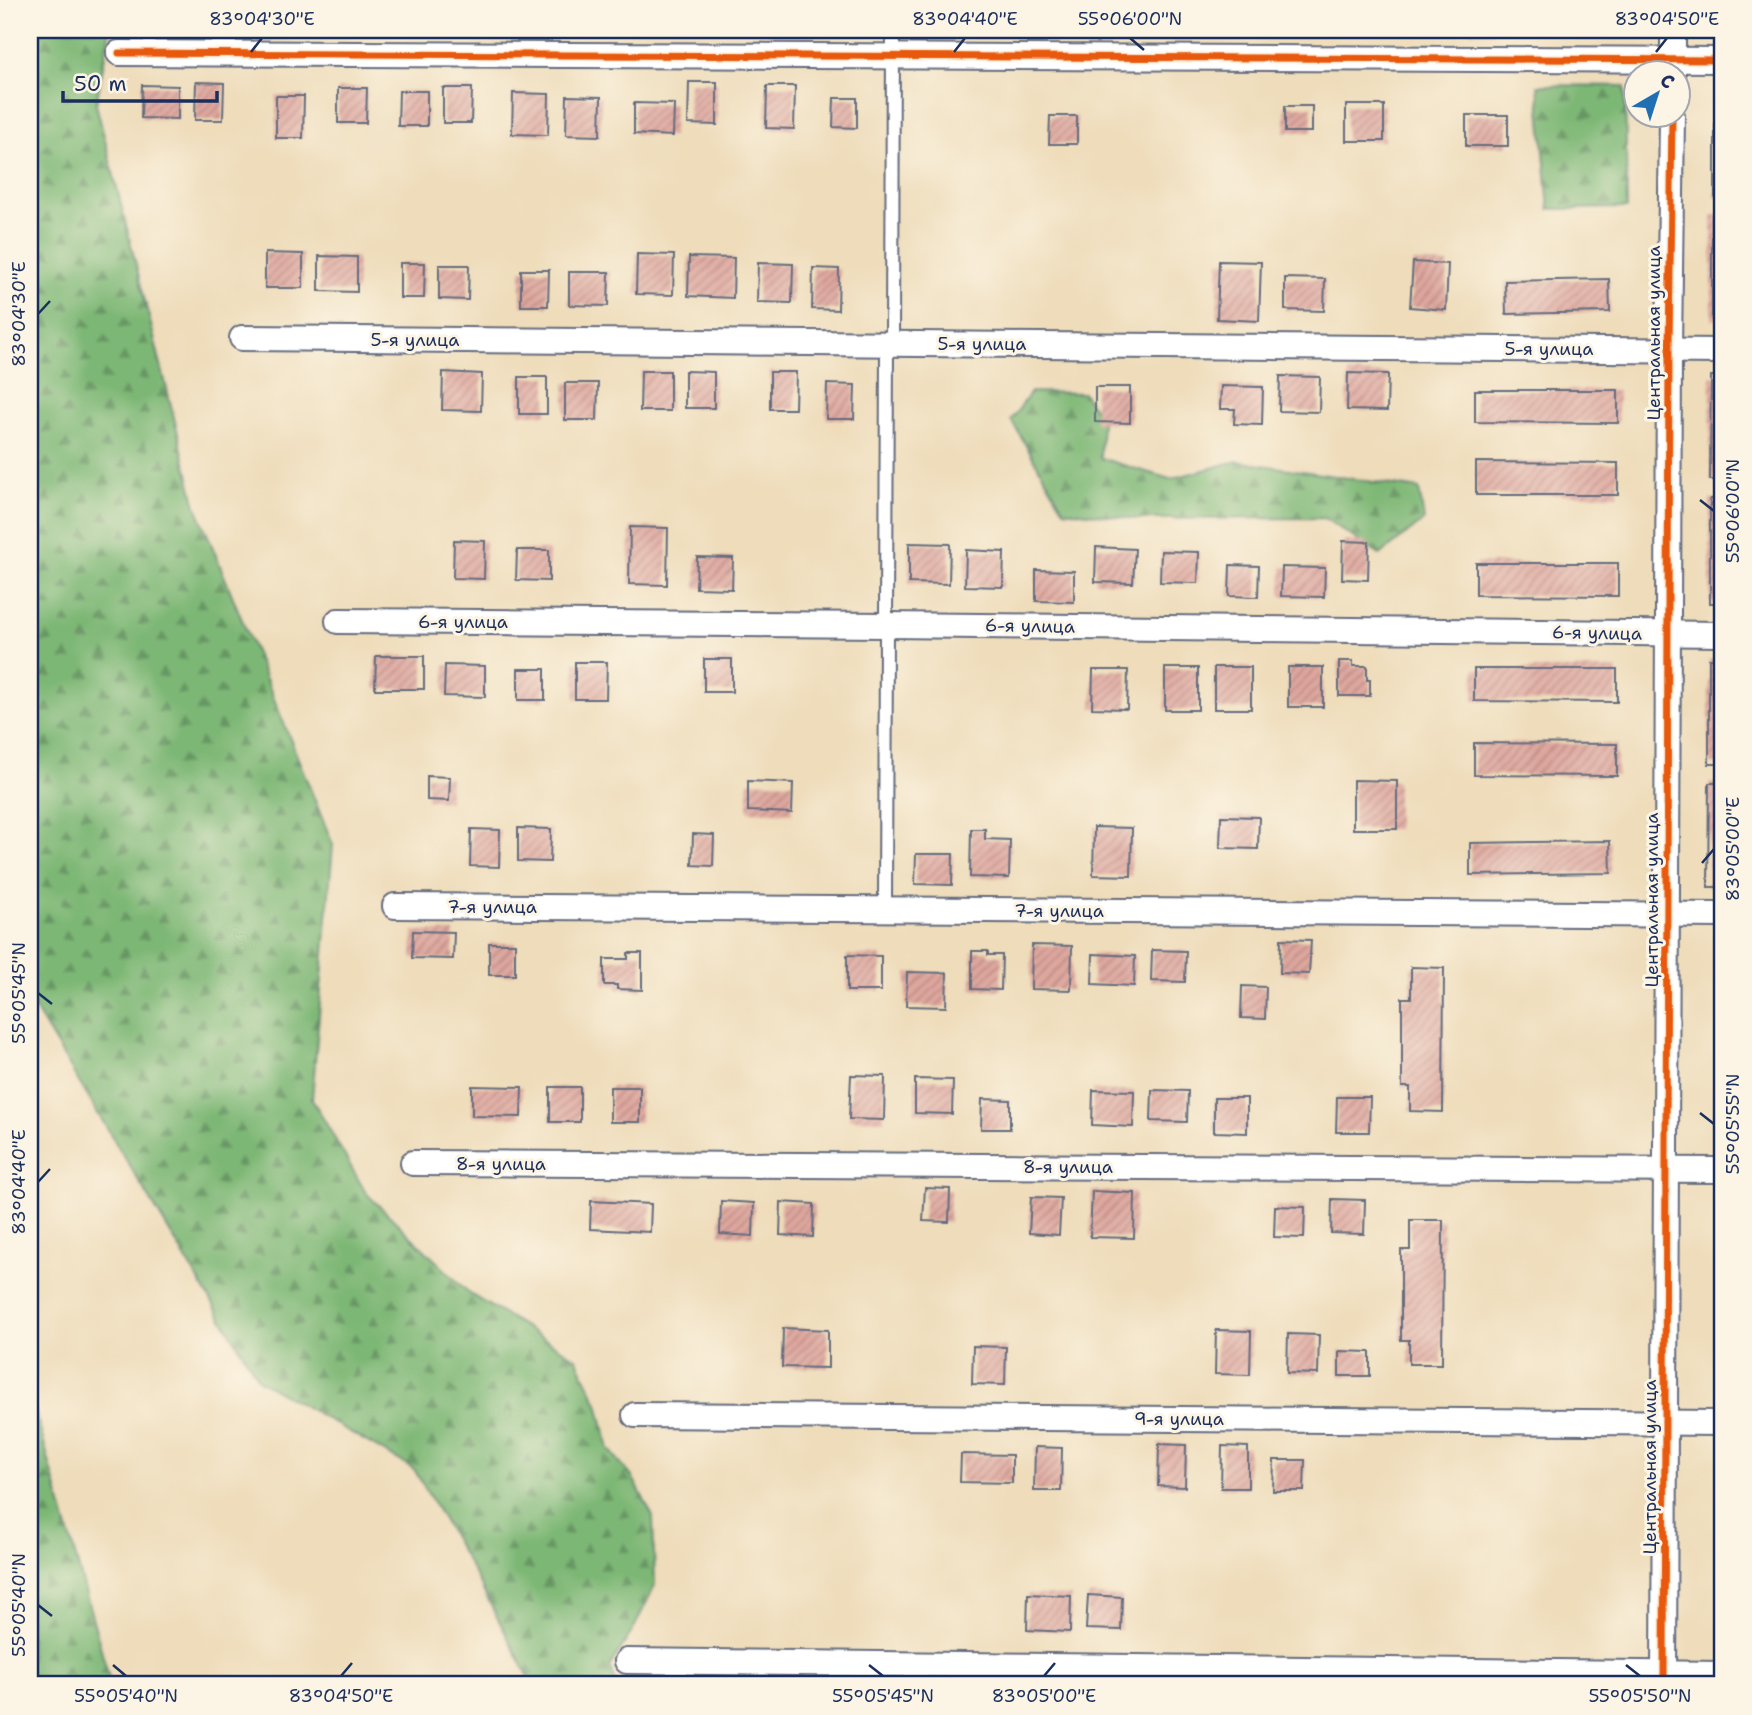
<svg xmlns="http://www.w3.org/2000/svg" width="1752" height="1715" viewBox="0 0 1752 1715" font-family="'Shantell Sans',sans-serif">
	<defs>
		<pattern id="forest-firs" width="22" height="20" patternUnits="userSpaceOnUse" patternTransform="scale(1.75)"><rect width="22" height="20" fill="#7db775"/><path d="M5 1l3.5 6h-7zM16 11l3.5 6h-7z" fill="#669563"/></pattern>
		<pattern id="building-hatch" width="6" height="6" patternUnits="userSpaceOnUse" patternTransform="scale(1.75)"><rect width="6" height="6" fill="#dfa79e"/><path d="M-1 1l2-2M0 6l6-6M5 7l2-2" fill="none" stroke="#b48884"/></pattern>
	</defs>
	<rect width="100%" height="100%" fill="#fcf5e5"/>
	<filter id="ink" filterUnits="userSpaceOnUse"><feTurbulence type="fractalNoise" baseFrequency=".0143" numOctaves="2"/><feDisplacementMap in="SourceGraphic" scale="14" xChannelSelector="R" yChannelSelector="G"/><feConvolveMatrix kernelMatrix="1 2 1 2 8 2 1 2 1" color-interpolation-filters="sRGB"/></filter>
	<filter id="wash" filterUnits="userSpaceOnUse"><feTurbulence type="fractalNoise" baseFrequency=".00686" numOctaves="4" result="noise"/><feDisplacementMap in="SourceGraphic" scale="28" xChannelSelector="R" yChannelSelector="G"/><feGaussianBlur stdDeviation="1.57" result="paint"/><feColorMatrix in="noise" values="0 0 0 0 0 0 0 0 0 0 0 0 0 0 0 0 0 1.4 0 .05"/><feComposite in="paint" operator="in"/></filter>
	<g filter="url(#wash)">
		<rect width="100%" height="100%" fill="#eedcba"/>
		<g fill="url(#forest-firs)" stroke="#4c736a" stroke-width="2">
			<polygon points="30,30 110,30 96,104 196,506 333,845 312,1099 366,1193 470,1294 576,1358 598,1403 609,1449 633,1478 653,1517 655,1585 633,1630 610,1666 617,1685 533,1685 477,1579 414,1469 259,1380 30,1001"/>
			<polygon points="1538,85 1625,86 1627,208 1549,209"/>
			<polygon points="1031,392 1083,393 1102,420 1100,458 1170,479 1237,461 1419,489 1424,520 1380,555 1324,518 1137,519 1064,510 1011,420"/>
			<polygon points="33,1403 111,1685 30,1685 30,1404"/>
		</g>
		<g id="blocks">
			<g fill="url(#building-hatch)">
				<rect x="1469" y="30" width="38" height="2"/>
				<rect x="1715" y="30" width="7" height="10"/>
				<polygon points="196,82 224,83 223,120 195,120"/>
				<polygon points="689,82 717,82 717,125 688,124"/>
				<polygon points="142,85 178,86 178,119 141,118"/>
				<polygon points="767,86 795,86 794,129 766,128"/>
				<polygon points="338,88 367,88 366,123 338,123"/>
				<polygon points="443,88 472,88 471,123 443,123"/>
				<polygon points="399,91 427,91 427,126 398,126"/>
				<polygon points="513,93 549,94 548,135 512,134"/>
				<rect x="1715" y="93" width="7" height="104"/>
				<polygon points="276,96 304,96 303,138 276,138"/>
				<polygon points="567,96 601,97 600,136 566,135"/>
				<polygon points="834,98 857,98 857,128 833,127"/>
				<polygon points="634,103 674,104 673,136 634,134"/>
				<rect x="1346" y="105" width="38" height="36"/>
				<rect x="1285" y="106" width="27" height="26"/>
				<rect x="1466" y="115" width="42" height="31"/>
				<polygon points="1050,116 1077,116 1077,144 1049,144"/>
				<rect x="1712" y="215" width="10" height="105"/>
				<polygon points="265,253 303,254 303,288 265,288"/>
				<polygon points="637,254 674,255 673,295 636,294"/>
				<polygon points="319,256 357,257 357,292 319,291"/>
				<polygon points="689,257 734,258 733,298 688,296"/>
				<polygon points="1219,261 1261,262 1259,321 1217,319"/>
				<polygon points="1413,262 1448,264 1446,310 1410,307"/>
				<polygon points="400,263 425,263 424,298 400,298"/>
				<polygon points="758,263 793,264 792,303 757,302"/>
				<polygon points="439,265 469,265 468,300 439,299"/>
				<polygon points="813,268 839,269 838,310 812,309"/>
				<polygon points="521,270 549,270 548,306 521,306"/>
				<polygon points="569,272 609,272 608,306 569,305"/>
				<polygon points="1285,278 1325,279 1324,311 1285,310"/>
				<polygon points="1609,279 1610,312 1506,314 1505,281"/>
				<polygon points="641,371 670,371 670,411 640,411"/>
				<polygon points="685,371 714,372 714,408 685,408"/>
				<polygon points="443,372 482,374 481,411 442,410"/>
				<polygon points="770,372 796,372 795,409 770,409"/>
				<polygon points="1348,373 1388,374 1387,411 1347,410"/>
				<polygon points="1280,376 1320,377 1319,412 1279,411"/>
				<polygon points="1711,376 1722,376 1722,480 1710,480"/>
				<rect x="519" y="377" width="28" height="37"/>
				<polygon points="565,383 598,383 597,420 565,420"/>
				<polygon points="827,384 855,385 854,419 826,419"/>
				<polygon points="1221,386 1263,387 1262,425 1234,424 1235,409 1220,409"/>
				<polygon points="1095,387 1130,387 1130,423 1095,422"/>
				<polygon points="1475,390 1618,390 1618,423 1475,422"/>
				<polygon points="1476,462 1618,463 1618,495 1476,495"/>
				<rect x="1710" y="499" width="12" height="104"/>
				<polygon points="630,527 668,528 667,585 629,584"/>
				<polygon points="454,540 485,541 484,579 453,578"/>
				<polygon points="1343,541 1369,542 1368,580 1342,579"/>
				<polygon points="909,543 950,544 949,584 909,583"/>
				<polygon points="1096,547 1135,549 1133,583 1095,582"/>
				<polygon points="517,550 549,550 549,581 516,580"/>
				<polygon points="966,550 1004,552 1003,587 965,586"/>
				<polygon points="1161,551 1199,552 1198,583 1160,582"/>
				<polygon points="697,557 733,558 732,589 696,588"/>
				<polygon points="1476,563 1618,563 1618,596 1476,595"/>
				<polygon points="1230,565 1259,566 1258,597 1229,596"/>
				<polygon points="1282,567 1325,568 1324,597 1281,596"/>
				<polygon points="1036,570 1074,571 1074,602 1036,601"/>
				<polygon points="376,656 424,656 424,689 375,689"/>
				<rect x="704" y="659" width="28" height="33"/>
				<rect x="1709" y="659" width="13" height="105"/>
				<polygon points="1339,661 1353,661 1353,666 1367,666 1367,680 1370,680 1370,696 1339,696"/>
				<polygon points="575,662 607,662 606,699 575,699"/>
				<polygon points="445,665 485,666 485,697 444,696"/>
				<rect x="1214" y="667" width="37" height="42"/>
				<rect x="1288" y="667" width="35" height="40"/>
				<rect x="1165" y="668" width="33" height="42"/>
				<rect x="518" y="669" width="27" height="31"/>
				<polygon points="1474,669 1617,669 1617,702 1474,701"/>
				<polygon points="1093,670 1128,670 1127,709 1092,708"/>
				<polygon points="1474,743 1617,744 1617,776 1474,775"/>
				<polygon points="427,776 450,777 449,801 427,800"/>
				<polygon points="1353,780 1397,781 1397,829 1353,829"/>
				<polygon points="748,781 793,783 792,813 748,811"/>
				<polygon points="1709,783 1722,783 1722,887 1708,887"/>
				<polygon points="1221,816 1259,817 1258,849 1220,848"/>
				<polygon points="1094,827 1132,828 1131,876 1093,875"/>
				<polygon points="518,828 551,829 550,862 518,861"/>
				<polygon points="471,829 500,830 499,867 470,866"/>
				<polygon points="971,829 985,829 985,839 1010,840 1009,878 970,877"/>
				<polygon points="693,834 714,835 713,866 692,865"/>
				<polygon points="1610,841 1611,873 1470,875 1470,843"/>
				<polygon points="916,854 953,854 952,885 915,884"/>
				<polygon points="413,931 454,932 453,959 412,958"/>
				<polygon points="1281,939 1311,940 1309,974 1280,973"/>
				<rect x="489" y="943" width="26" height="32"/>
				<polygon points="1032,945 1072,946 1071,990 1031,989"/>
				<polygon points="1152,950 1186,951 1185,982 1151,981"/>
				<polygon points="972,951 988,951 988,955 1002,955 1001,990 972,989"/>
				<polygon points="628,953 642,953 642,990 617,989 617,985 604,985 604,959 628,959"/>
				<polygon points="1093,954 1135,956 1134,986 1092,984"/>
				<polygon points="847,955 881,956 881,991 847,991"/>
				<polygon points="1411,967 1444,968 1443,1112 1410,1111 1410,1087 1402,1087 1402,998 1411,998"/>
				<polygon points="907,972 947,973 946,1007 906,1006"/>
				<polygon points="1242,986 1266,987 1265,1019 1241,1018"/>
				<polygon points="851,1075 885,1076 884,1120 849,1119"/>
				<polygon points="915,1079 953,1080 952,1114 915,1113"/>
				<polygon points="472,1086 522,1087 521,1117 472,1116"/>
				<rect x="550" y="1087" width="30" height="35"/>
				<rect x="610" y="1087" width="30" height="35"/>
				<polygon points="1093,1090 1134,1091 1133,1127 1092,1125"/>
				<polygon points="1152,1090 1188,1091 1187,1122 1151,1121"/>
				<polygon points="1337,1097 1370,1097 1369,1132 1336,1132"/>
				<polygon points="1214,1098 1247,1098 1247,1133 1214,1132"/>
				<polygon points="982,1099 1010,1100 1010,1129 981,1129"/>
				<polygon points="925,1188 950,1189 949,1222 923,1221"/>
				<polygon points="1092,1191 1135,1193 1134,1238 1090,1237"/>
				<polygon points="1031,1197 1061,1198 1059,1235 1029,1233"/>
				<polygon points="1332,1199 1365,1200 1364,1234 1331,1233"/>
				<polygon points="591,1201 651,1204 650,1232 590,1229"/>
				<polygon points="721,1201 754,1203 753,1236 720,1234"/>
				<polygon points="781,1202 814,1204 813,1237 780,1235"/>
				<polygon points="1275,1206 1305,1207 1304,1238 1274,1237"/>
				<polygon points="1410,1220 1443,1220 1442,1364 1409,1364 1409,1340 1401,1340 1401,1250 1410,1250"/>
				<polygon points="783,1328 828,1330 828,1368 782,1367"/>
				<polygon points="1216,1330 1251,1331 1250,1375 1215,1374"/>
				<polygon points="1288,1334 1319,1335 1318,1374 1287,1373"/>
				<polygon points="973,1346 1006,1347 1005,1385 972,1384"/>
				<polygon points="1339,1351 1370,1352 1370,1376 1339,1376"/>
				<polygon points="1159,1444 1186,1445 1185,1487 1158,1486"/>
				<polygon points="1222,1446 1248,1447 1248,1488 1221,1488"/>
				<polygon points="1035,1447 1062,1448 1061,1491 1034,1491"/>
				<polygon points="961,1454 1012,1455 1012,1483 960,1482"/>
				<polygon points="1274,1460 1305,1460 1304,1491 1273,1491"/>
				<polygon points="1028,1594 1071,1596 1070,1632 1027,1630"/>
				<polygon points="1088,1595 1122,1597 1121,1630 1086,1629"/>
			</g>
		</g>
	</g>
	<g filter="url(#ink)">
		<use href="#blocks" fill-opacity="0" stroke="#656c7e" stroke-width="2"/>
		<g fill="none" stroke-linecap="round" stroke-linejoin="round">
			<defs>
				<g id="service">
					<polyline points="892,344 893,30"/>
					<polyline points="885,909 887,344"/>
				</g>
				<g id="minor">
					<polyline points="119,53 1722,60"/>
					<polyline points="1673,74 1673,30"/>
					<polyline points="242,338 1722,351"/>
					<polyline points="338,621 886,625 1722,634"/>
					<polyline points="395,906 1722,915"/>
					<polyline points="413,1163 1722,1170"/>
					<polyline points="635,1415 1722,1423"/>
					<polyline points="627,1661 1722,1674"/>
					<polyline points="1664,1685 1669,350 1672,116"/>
				</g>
			</defs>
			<use href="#service" stroke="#656c7e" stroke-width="16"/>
			<use href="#minor" stroke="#656c7e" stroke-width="28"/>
			<use href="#service" stroke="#fff" stroke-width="12"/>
			<use href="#minor" stroke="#fff" stroke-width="24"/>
			<defs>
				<g id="cycleway">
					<polyline points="119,53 1722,60"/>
					<polyline points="1664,1685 1669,350 1672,116"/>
				</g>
			</defs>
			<use href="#cycleway" stroke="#fcf5e5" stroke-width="11"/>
			<use href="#cycleway" stroke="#e8590c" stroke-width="7"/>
		</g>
	</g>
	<path fill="none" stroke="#1b2f5e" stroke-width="2.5" d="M 1130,38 L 1144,50M 251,52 L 262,38M 954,52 L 965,38M 1656,52 L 1667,38M 38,314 L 50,301M 1700,500 L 1714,511M 1702,863 L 1714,849M 38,993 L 52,1004M 1700,1113 L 1714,1124M 38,1182 L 50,1169M 38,1605 L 52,1616M 113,1665 L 126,1676M 869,1665 L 883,1676M 1626,1665 L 1640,1676M 341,1676 L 352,1663M 1044,1676 L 1055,1663"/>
	<g text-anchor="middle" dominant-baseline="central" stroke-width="6" stroke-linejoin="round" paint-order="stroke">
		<g font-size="18" fill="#1b2f5e" stroke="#fcf5e5">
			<text transform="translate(1654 333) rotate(-90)">Центральная улица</text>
			<text x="415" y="340">5-я улица</text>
			<text x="982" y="344">5-я улица</text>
			<text x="1549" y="349">5-я улица</text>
			<text x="463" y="622">6-я улица</text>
			<text transform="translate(1030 626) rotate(1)">6-я улица</text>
			<text transform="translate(1597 633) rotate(1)">6-я улица</text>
			<text transform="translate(1652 900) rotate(-90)">Центральная улица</text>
			<text x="492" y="907">7-я улица</text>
			<text x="1059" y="911">7-я улица</text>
			<text x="501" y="1164">8-я улица</text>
			<text x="1068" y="1167">8-я улица</text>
			<text x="1179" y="1419">9-я улица</text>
			<text transform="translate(1650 1467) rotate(-90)">Центральная улица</text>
		</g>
	</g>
	<rect width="1752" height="1715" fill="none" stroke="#fcf5e5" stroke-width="77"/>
	<g transform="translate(1657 94) rotate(39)"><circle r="33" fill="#fcf5e5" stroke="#a2a6af" stroke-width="2"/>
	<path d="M0-5L12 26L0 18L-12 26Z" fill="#1f6fb2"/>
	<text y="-10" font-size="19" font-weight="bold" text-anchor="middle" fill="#1b2f5e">С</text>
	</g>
	<path d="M63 91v10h154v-10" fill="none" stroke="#1b2f5e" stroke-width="3.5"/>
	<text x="74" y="91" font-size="21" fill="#1b2f5e" stroke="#fcf5e5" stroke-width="5" paint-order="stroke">50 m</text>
	<rect x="38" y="38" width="1676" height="1638" fill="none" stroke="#1b2f5e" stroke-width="2.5"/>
	<g font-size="18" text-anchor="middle" fill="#1b2f5e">
		<text x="262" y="25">83°04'30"E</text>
		<text x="965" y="25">83°04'40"E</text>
		<text x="1130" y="25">55°06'00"N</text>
		<text x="1667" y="25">83°04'50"E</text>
		<text transform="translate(19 314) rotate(-90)" y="6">83°04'30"E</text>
		<text transform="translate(1733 511) rotate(-90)" y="6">55°06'00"N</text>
		<text transform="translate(1733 849) rotate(-90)" y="6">83°05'00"E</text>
		<text transform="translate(19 993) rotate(-90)" y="6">55°05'45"N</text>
		<text transform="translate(1733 1124) rotate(-90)" y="6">55°05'55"N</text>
		<text transform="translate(19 1182) rotate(-90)" y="6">83°04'40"E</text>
		<text transform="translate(19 1605) rotate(-90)" y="6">55°05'40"N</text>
		<text x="126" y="1702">55°05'40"N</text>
		<text x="341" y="1702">83°04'50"E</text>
		<text x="883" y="1702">55°05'45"N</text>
		<text x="1044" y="1702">83°05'00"E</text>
		<text x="1640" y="1702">55°05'50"N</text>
	</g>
</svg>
